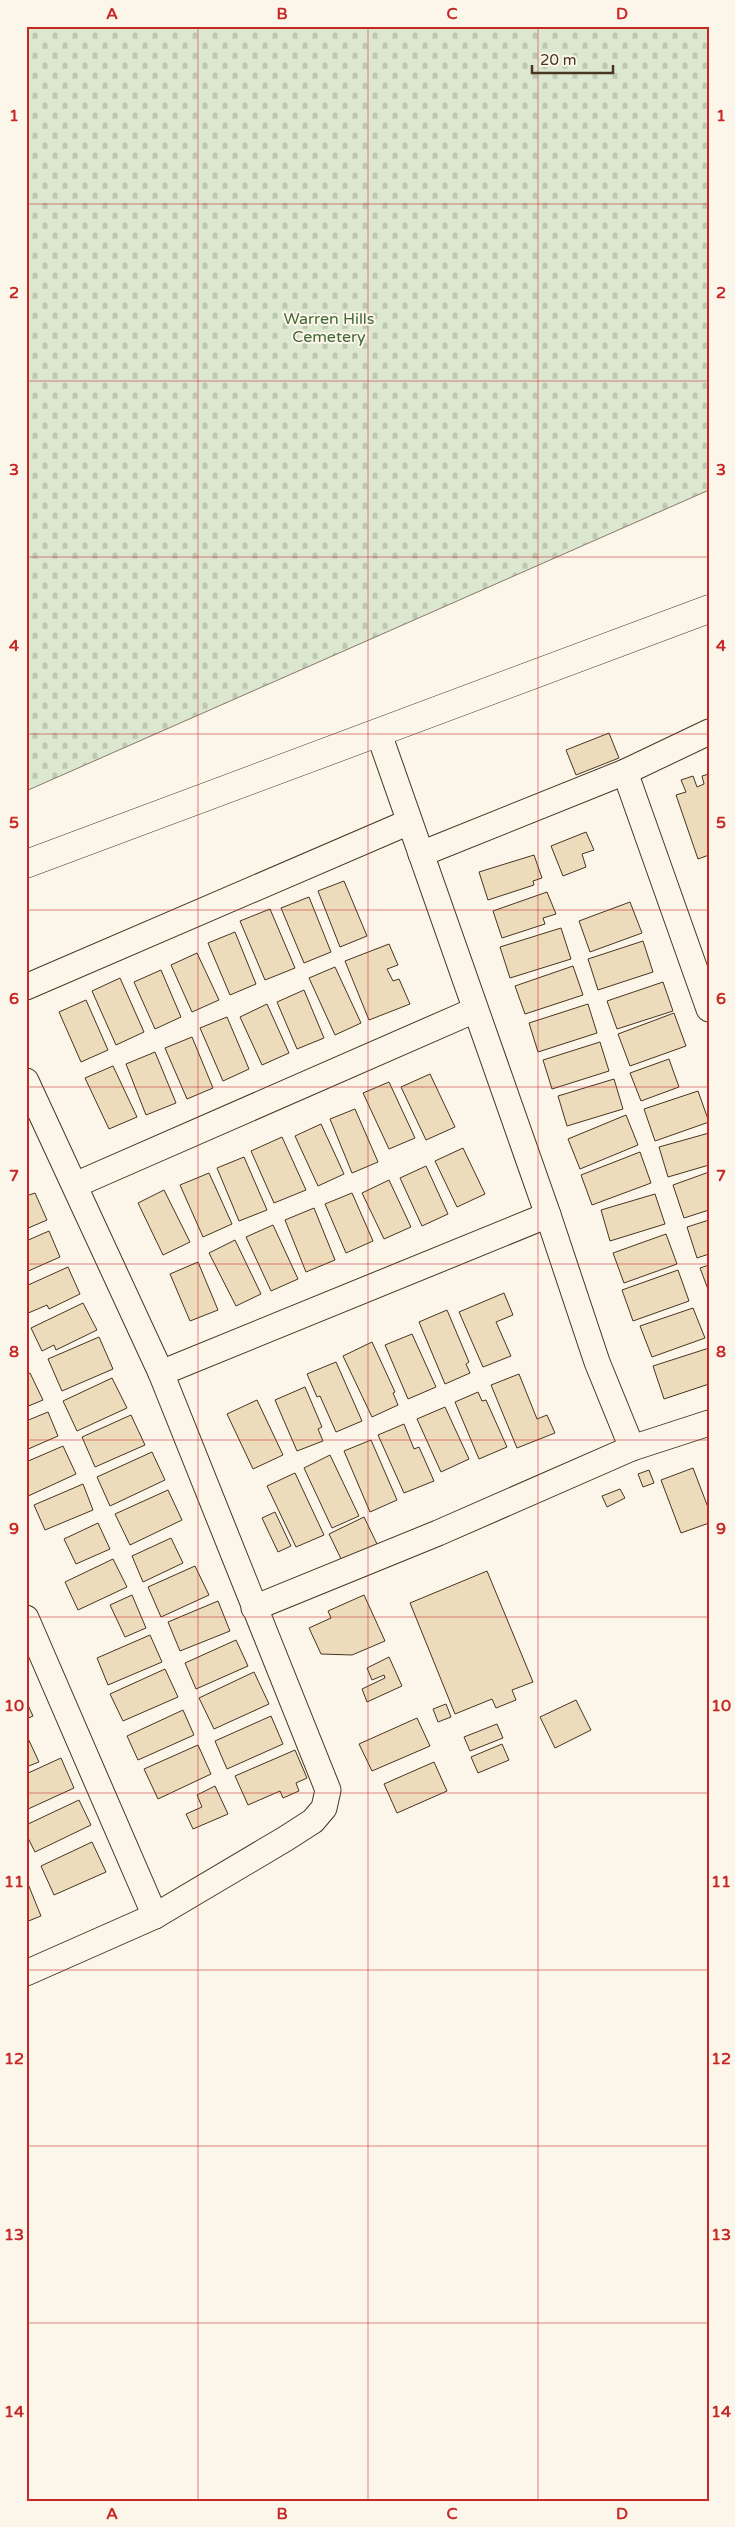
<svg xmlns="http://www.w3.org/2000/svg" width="735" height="2527" viewBox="0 0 735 2527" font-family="'Varela Round',sans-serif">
	<defs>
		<pattern id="cemetery-stones" width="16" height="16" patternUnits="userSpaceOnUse" patternTransform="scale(1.25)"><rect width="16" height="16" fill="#dce7d0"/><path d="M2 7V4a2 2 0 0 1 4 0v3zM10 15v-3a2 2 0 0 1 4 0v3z" fill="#bec7b2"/></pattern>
	</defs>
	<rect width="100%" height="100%" fill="#fbf6e9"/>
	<polygon fill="url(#cemetery-stones)" stroke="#887966" points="26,26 709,26 709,490 26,791"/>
	<g fill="#ecdcbc" stroke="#4a3520">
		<polygon points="609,733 619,758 576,775 566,750"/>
		<polygon points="709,774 709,855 698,859 676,795 686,792 681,780 693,776 697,787 704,784 702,776"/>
		<polygon points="586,832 594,850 582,854 586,867 563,876 551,846"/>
		<polygon points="534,855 542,878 533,881 534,885 488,900 479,872"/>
		<polygon points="344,881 367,936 340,947 318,891"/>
		<polygon points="547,892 556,914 543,918 545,924 502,938 493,911"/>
		<polygon points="309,897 331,952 304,963 281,908"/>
		<polygon points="630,902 642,933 590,952 579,921"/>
		<polygon points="270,909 295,968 265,980 240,921"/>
		<polygon points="561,928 571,959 510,978 500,947"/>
		<polygon points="235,932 256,984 230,995 208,943"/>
		<polygon points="643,941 653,972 598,990 588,959"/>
		<polygon points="389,944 398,965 387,969 393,981 399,979 410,1004 369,1020 345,961"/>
		<polygon points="197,953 219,1000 192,1012 171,965"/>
		<polygon points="573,966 583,995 525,1014 515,986"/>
		<polygon points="335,967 361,1023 335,1035 309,978"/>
		<polygon points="161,970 181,1017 155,1029 134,982"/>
		<polygon points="120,978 144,1032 116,1045 92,991"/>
		<polygon points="663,982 673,1011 617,1029 607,1001"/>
		<polygon points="304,990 324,1038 297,1049 277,1002"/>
		<polygon points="86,1000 108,1050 81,1062 59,1012"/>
		<polygon points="267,1004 289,1053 262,1065 240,1017"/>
		<polygon points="588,1004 597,1033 538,1052 529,1023"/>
		<polygon points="674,1013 686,1046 630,1066 618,1034"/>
		<polygon points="227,1017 249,1069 223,1081 200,1028"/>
		<polygon points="192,1037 213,1088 187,1099 165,1048"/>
		<polygon points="600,1042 609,1071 552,1089 543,1060"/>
		<polygon points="155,1052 176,1103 146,1115 126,1064"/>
		<polygon points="669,1059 679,1087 641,1101 630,1073"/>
		<polygon points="113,1066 137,1117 109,1129 85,1078"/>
		<polygon points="430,1074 455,1127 426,1140 401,1087"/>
		<polygon points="614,1079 623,1109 567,1126 558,1096"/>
		<polygon points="389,1082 415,1138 389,1149 363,1093"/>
		<polygon points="698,1091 709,1122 655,1141 644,1109"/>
		<polygon points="355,1109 378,1162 352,1173 330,1119"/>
		<polygon points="626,1115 638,1145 580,1169 568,1139"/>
		<polygon points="321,1124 344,1174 318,1186 295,1136"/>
		<polygon points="709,1133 709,1165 668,1177 659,1147"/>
		<polygon points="282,1137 306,1190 274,1203 251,1151"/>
		<polygon points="463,1148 485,1194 457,1207 435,1161"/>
		<polygon points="640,1152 651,1183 592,1205 581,1175"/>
		<polygon points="244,1157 267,1210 239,1221 217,1168"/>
		<polygon points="426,1166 448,1214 422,1226 400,1178"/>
		<polygon points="709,1172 709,1210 684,1218 673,1185"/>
		<polygon points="209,1173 232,1224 203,1237 180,1185"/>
		<polygon points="389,1180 411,1227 384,1239 362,1193"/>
		<polygon points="164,1190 190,1242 163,1255 138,1203"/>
		<polygon points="35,1193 47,1220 26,1229 26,1196"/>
		<polygon points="352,1193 373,1241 346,1253 325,1204"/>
		<polygon points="655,1194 665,1224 610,1241 601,1210"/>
		<polygon points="314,1208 335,1260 306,1272 285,1220"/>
		<polygon points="709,1220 709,1254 697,1258 687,1227"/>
		<polygon points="273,1225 298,1279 271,1291 246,1237"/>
		<polygon points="49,1231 60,1257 26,1272 26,1241"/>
		<polygon points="666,1234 677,1264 624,1283 613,1253"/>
		<polygon points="235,1240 261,1294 236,1306 209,1253"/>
		<polygon points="198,1262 218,1310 190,1321 170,1274"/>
		<polygon points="709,1265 709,1292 700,1268"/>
		<polygon points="68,1267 80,1294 49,1309 47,1305 26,1314 26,1286"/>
		<polygon points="678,1270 689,1301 633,1321 622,1290"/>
		<polygon points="504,1293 513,1315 496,1322 511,1356 483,1367 459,1312"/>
		<polygon points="83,1303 97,1330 56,1350 54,1345 42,1351 31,1328"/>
		<polygon points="693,1308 705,1338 652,1357 640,1326"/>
		<polygon points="447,1310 469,1362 466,1364 470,1373 445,1384 419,1322"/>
		<polygon points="412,1334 436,1387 408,1399 385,1345"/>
		<polygon points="99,1337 113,1369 62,1391 48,1359"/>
		<polygon points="372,1342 395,1392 393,1393 398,1405 372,1417 343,1356"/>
		<polygon points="709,1348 709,1384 664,1399 653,1366"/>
		<polygon points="336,1362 362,1421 336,1432 320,1396 317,1397 307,1374"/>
		<polygon points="30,1373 43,1400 26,1407 26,1375"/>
		<polygon points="519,1374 537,1419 547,1415 555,1433 517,1448 491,1385"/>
		<polygon points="112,1378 127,1408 77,1431 63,1401"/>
		<polygon points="305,1387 322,1427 318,1429 323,1441 297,1451 275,1400"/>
		<polygon points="478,1392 482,1401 486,1400 507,1447 479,1459 455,1402"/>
		<polygon points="257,1400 283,1455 253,1469 227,1414"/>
		<polygon points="445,1407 469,1459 441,1472 417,1419"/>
		<polygon points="48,1412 58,1436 26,1450 26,1421"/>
		<polygon points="131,1415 145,1445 95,1467 82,1437"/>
		<polygon points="404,1424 414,1449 419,1447 434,1481 404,1493 378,1435"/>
		<polygon points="371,1440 397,1500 370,1512 344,1451"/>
		<polygon points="63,1446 76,1474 26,1497 26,1462"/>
		<polygon points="152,1452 165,1480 110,1506 97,1477"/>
		<polygon points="330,1455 359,1516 332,1528 304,1468"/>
		<polygon points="693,1468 709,1510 709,1523 681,1533 661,1480"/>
		<polygon points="649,1470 654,1483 643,1487 638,1474"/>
		<polygon points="295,1473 324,1535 296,1547 267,1486"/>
		<polygon points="83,1484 93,1510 45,1530 34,1505"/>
		<polygon points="620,1489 625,1498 607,1507 602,1496"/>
		<polygon points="168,1490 182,1520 130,1545 115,1514"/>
		<polygon points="275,1512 291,1546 278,1552 262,1518"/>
		<polygon points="364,1517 378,1546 343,1563 329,1534"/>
		<polygon points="98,1523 110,1549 76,1564 64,1539"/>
		<polygon points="171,1538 183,1563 143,1582 132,1556"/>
		<polygon points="113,1559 127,1587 78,1610 65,1582"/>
		<polygon points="195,1566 209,1595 161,1617 148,1587"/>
		<polygon points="487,1571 533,1682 512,1690 516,1700 496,1708 492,1699 455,1714 410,1603"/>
		<polygon points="132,1595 146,1628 125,1637 110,1605"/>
		<polygon points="364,1595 385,1641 352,1655 321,1654 309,1628 331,1618 328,1611"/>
		<polygon points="218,1601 230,1631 180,1651 168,1622"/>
		<polygon points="150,1635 162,1662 108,1685 97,1658"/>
		<polygon points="236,1640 248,1666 196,1689 185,1663"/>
		<polygon points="389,1657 402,1686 367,1702 362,1689 385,1678 384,1675 372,1680 367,1668"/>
		<polygon points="165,1669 178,1697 123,1721 110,1694"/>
		<polygon points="254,1672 269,1704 214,1729 199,1698"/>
		<polygon points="576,1700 591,1730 555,1748 540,1717"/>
		<polygon points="26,1701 33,1716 26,1719"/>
		<polygon points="446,1704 451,1717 438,1722 433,1709"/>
		<polygon points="183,1710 194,1735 138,1760 127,1736"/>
		<polygon points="271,1716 283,1744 227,1769 215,1741"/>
		<polygon points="417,1718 430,1746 372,1771 359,1744"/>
		<polygon points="497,1724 503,1738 470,1751 464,1737"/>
		<polygon points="26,1734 39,1762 26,1767"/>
		<polygon points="502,1744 509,1760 478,1773 471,1757"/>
		<polygon points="198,1745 211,1774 158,1799 144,1769"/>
		<polygon points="295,1750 307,1778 296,1783 299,1791 283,1798 280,1791 248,1805 235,1776"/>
		<polygon points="61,1758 74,1788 26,1810 26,1774"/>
		<polygon points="434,1762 447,1791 397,1813 384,1784"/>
		<polygon points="215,1786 228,1814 193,1829 186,1814 202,1807 197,1795"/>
		<polygon points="79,1800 91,1825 35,1852 26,1834 26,1825"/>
		<polygon points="92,1842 106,1872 54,1895 41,1866"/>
		<polygon points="26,1879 41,1916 26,1922"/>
	</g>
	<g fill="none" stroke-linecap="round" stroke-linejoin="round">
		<defs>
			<g id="street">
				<polyline points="379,734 548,1215 597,1362 632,1448"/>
				<polyline points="625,772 709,1009"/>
				<polyline points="421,854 625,772 709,732"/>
				<polyline points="26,987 409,822"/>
				<polyline points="26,1081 161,1373 328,1790 324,1808 313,1821 285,1839 155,1916 26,1973"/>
				<polyline points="75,1185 475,1010"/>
				<polyline points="161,1373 548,1215"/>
				<polyline points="254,1608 438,1533 632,1448 709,1423"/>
				<polyline points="26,1618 155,1916"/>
			</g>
			<polyline id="secondary" points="26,864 709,609"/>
		</defs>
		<use href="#street" stroke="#4a3520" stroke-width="27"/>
		<use href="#secondary" stroke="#4a3520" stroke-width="29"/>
		<use href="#street" stroke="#fbf6e9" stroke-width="25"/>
		<use href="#secondary" stroke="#fbf6e9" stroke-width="28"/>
	</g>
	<path fill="none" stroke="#c62828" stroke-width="1" stroke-opacity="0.55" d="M 198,26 L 198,2501M 368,26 L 368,2501M 538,26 L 538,2501M 26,204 L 709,204M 26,381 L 709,381M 26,557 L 709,557M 26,734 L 709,734M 26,910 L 709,910M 26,1087 L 709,1087M 26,1264 L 709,1264M 26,1440 L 709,1440M 26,1617 L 709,1617M 26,1793 L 709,1793M 26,1970 L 709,1970M 26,2146 L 709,2146M 26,2323 L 709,2323"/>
	<g text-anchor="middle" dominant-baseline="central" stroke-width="4" stroke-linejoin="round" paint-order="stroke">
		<g font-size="16" fill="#436837" stroke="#fbf6e9">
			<text x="329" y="319">Warren Hills<tspan x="329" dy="18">Cemetery</tspan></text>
		</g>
	</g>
	<rect width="735" height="2527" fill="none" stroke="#fbf6e9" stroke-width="55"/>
	<path d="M532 65v8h81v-8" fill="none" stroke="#4a3520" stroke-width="2.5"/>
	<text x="540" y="65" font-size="15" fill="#4a3520" stroke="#fbf6e9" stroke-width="4" paint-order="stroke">20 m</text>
	<rect x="28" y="28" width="680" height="2472" fill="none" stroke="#c62828" stroke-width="2"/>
	<g font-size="16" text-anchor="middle" font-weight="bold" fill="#c62828">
		<text x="112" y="19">A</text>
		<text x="282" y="19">B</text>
		<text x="452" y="19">C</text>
		<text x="622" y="19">D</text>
		<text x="14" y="121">1</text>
		<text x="721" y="121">1</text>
		<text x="14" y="298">2</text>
		<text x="721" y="298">2</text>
		<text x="14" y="475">3</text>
		<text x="721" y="475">3</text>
		<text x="14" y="651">4</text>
		<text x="721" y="651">4</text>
		<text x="14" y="828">5</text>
		<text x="721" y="828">5</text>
		<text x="14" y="1004">6</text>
		<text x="721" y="1004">6</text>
		<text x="14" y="1181">7</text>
		<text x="721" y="1181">7</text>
		<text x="14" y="1357">8</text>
		<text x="721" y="1357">8</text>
		<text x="14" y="1534">9</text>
		<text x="721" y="1534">9</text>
		<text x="14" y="1711">10</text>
		<text x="721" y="1711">10</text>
		<text x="14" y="1887">11</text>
		<text x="721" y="1887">11</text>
		<text x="14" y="2064">12</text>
		<text x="721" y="2064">12</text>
		<text x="14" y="2240">13</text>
		<text x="721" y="2240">13</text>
		<text x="14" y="2417">14</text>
		<text x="721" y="2417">14</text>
		<text x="112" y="2519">A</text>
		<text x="282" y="2519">B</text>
		<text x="452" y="2519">C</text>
		<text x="622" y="2519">D</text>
	</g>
</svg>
